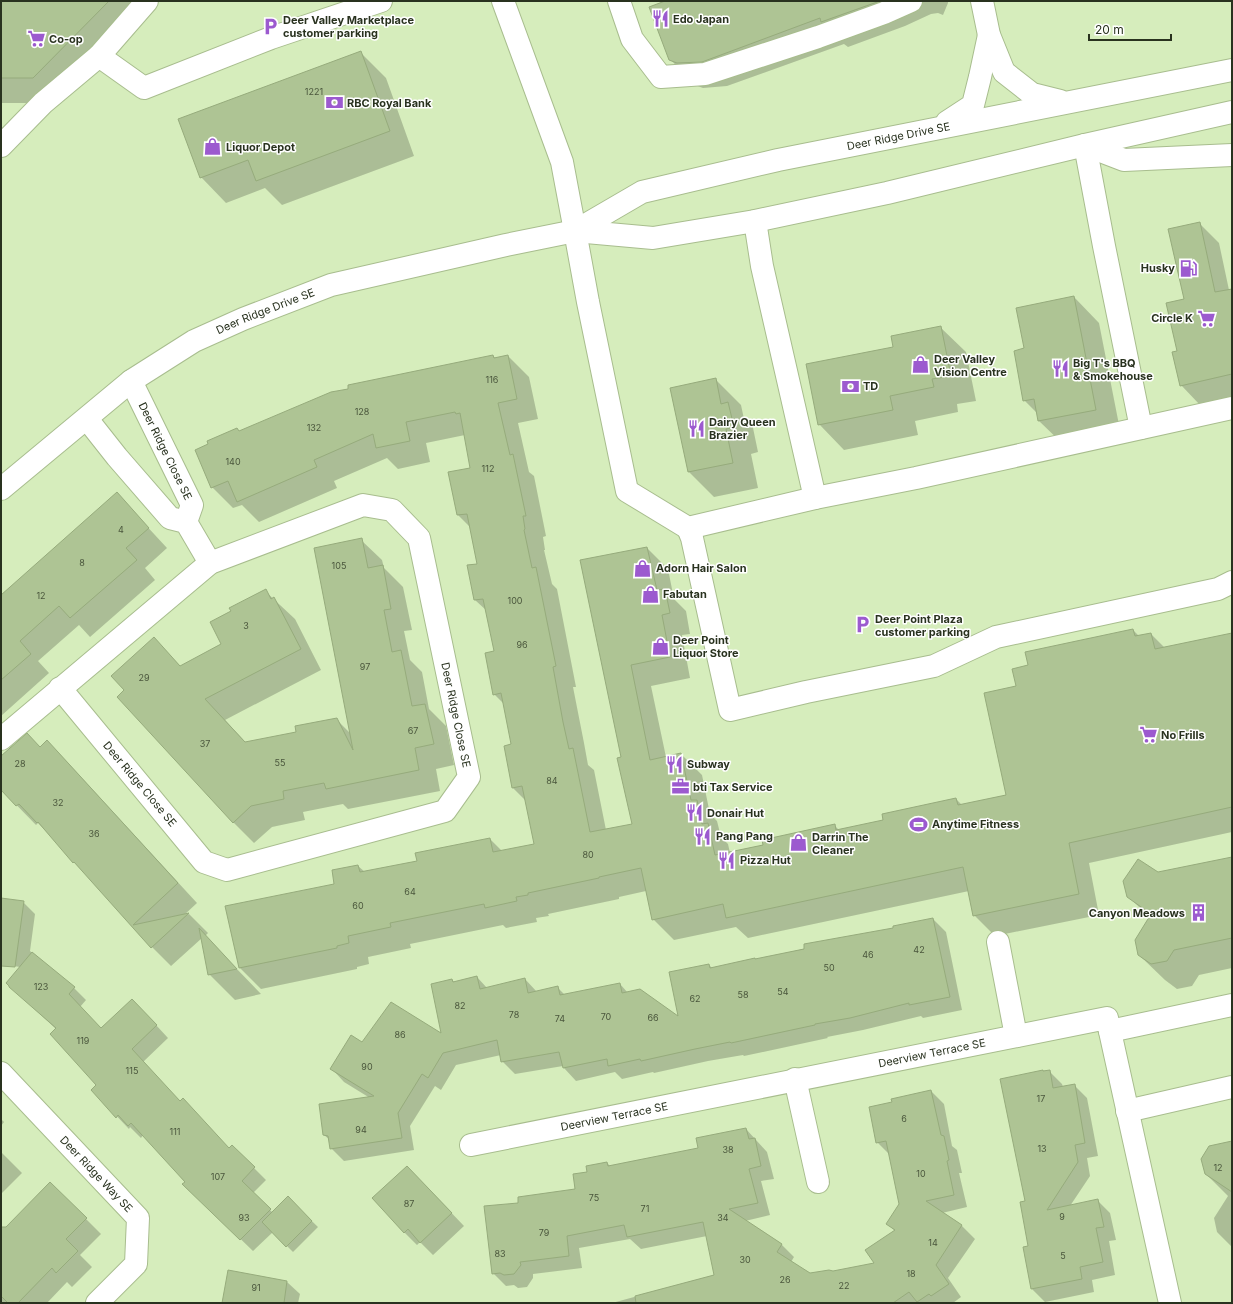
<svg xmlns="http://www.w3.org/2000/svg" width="1233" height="1304" viewBox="0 0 1233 1304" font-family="Inter,sans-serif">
	<rect width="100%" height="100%" fill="#d6edbc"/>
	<g fill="#0003">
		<polygon points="1,1 159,1 59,103 1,103"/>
		<polygon points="668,1 948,1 948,3 943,15 938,13 931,14 905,26 848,47 844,44 727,86 703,88 695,85 670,59"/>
		<polygon points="360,52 386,78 414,156 282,205 265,188 226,203 201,177"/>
		<polygon points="1199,223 1219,243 1229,290 1232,293 1232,398 1200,405 1181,385 1178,352 1185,300"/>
		<polygon points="1074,297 1099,323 1121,435 1065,446 1039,421 1038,414 1024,400 1025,349"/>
		<polygon points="940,327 966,352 976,401 957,404 958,412 915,421 918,435 844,450 819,424 894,348"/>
		<polygon points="493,356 495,358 508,356 529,377 538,419 518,423 529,472 534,476 546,536 543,537 545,550 544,550 552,584 557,589 576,687 573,687 584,743 588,765 594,770 606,830 633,825 622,758 581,561 647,548 668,569 674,599 686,611 690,634 682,635 690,678 651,686 666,757 681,754 702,775 710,814 717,821 721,837 728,844 730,853 764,845 834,825 840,831 885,821 956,799 962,805 1007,795 1017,687 1029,666 1133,630 1139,636 1151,634 1165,648 1232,634 1232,832 1089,863 1099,915 995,936 974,915 969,891 748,938 736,927 674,940 653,919 646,891 619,897 619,899 548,914 549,916 536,918 537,922 506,928 503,925 410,944 411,948 368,957 369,964 357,967 357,969 261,989 240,968 226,907 336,885 358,866 365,872 418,862 490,839 502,851 535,845 526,801 513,788 505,746 512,745 505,705 494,694 495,652 487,611 475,600 478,565 470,527 458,515 471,469 465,435 426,443 430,462 398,469 387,458 334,481 337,488 259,522 242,505 233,508 212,487 240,432"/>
		<polygon points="715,379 741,405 744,419 753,428 758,452 751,454 758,488 714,497 689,472 671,389"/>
		<polygon points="117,494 167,548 145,568 155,580 90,637 79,625 38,661 49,673 1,716 1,596"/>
		<polygon points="361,540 382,560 384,568 403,587 412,630 404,631 410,660 422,672 429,709 446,726 454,765 436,769 440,791 348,809 343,804 303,812 305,820 272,827 254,843 233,822 125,690 154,639 181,667 223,645 232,611 265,591 295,619 321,670 225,720 246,743 297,733 336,719 351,734"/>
		<polygon points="47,742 66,761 197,903 183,916 189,914 208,933 205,936 261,994 235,1000 209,974 202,938 171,966 152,947 54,839 38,823 36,825 1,789 1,758 41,748"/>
		<polygon points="1232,858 1232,968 1199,975 1192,986 1177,989 1165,980 1139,955 1150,918 1128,896 1158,873"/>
		<polygon points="1,899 23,902 35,914 30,951 74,988 86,1000 80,1007 101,1029 144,1012 168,1038 143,1062 180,1102 229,1149 232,1146 266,1180 253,1193 273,1213 288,1198 318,1227 293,1252 273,1232 253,1251 196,1196 186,1182 143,1135 141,1138 130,1127 129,1129 92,1090 98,1085 56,1029 10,986 20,967 1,964"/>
		<polygon points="933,919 946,932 962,1010 923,1018 921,1016 863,1030 827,1037 828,1038 744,1056 743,1055 708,1061 654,1073 653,1072 622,1079 615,1072 576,1081 564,1068 563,1066 515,1074 502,1061 501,1055 456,1065 441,1090 435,1086 410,1126 414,1150 344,1161 331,1148 330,1140 324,1135 370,1098 344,1082 332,1069 362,1043 443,1035 452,980 455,983 477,977 487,988 525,979 537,992 558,988 565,995 620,984 628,993 680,1018 709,965 712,968 755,960"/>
		<polygon points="1049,1071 1062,1084 1063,1087 1074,1085 1087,1098 1098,1156 1087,1158 1090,1176 1070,1206 1097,1200 1110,1213 1116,1240 1109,1241 1115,1275 1092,1280 1094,1292 1045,1302 1032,1289 1024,1248 1030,1247 1026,1202"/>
		<polygon points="931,1091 944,1104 952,1146 957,1150 962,1173 959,1173 967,1207 942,1213 962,1226 975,1239 948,1278 961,1297 953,1303 612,1303 715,1275 707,1236 641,1249 630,1239 579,1248 582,1268 533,1274 533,1278 527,1287 518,1288 514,1285 506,1286 493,1273 519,1203 576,1190 589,1172 607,1163 610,1166 699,1149 746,1129 767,1152 774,1179 761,1181 770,1215 745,1221 781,1244 794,1257 791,1262 810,1274 832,1272 875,1264 895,1231 888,1224 900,1204 890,1155 877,1142 893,1103"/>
		<polygon points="1,1119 4,1122 1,1126"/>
		<polygon points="1232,1148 1232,1247 1217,1232 1214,1218 1228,1196 1206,1174"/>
		<polygon points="1,1152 22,1173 1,1194"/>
		<polygon points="420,1180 464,1226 433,1255 420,1242 417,1245 404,1232"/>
		<polygon points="50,1183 101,1234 80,1255 92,1267 72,1287 67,1282 47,1303 1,1303 1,1241"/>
		<polygon points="229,1271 287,1282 300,1294 298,1303 223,1303"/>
	</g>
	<g fill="#aec494" stroke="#96ab7c">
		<polygon points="1,1 109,1 33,78 1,78"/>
		<polygon points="665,1 880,1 821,22 820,18 702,62 677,63 669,60 649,7"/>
		<polygon points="361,51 390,131 256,181 248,160 200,178 178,119"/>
		<polygon points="1200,222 1215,292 1232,289 1232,374 1180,386 1172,352 1177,351 1166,303 1184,299 1168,229"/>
		<polygon points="1074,296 1096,410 1038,421 1034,399 1023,401 1014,351 1024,348 1016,308"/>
		<polygon points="941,326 951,376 932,379 934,387 890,396 893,410 818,425 806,364 893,347 891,336"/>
		<polygon points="493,355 494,358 508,355 517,399 498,403 510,455 513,454 526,516 523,516 525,529 524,530 532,568 536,567 556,666 553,667 563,722 569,749 573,748 590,832 632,824 617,758 621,757 580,560 647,547 657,590 665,589 670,613 662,615 670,657 631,665 650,760 681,753 691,800 697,800 702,824 708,823 715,855 763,845 762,840 835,824 836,830 883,820 882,814 956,798 958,805 1006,795 984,693 1016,686 1012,669 1028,665 1025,652 1133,629 1135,636 1151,633 1155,649 1232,633 1232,807 1069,843 1079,894 973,916 963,867 726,918 723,904 652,920 641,868 599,877 599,878 528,893 528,895 516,897 517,901 485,908 484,904 390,923 391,927 348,936 349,943 337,946 337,948 239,968 225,906 334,884 332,870 358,865 360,872 417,861 415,853 490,838 493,852 534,844 522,786 512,788 504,746 511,744 501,693 493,695 485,653 494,651 483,599 474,600 467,565 477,564 467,514 457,515 448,472 470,468 460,413 456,414 455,412 406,422 410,441 376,448 373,434 314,460 317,467 237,502 228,481 211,488 195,450 208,444 207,441 237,428 239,431 331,392 348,389 348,385"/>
		<polygon points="716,378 721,404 728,402 734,427 726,429 733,463 688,472 670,388"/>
		<polygon points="117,492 149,528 126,548 137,560 70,618 59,606 20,641 31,654 1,680 1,595"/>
		<polygon points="362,538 368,568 383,565 391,609 384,610 392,652 401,650 412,706 425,704 434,744 415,748 419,770 326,789 324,783 283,791 284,799 251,806 233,823 117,697 124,690 111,676 154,637 180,666 221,644 210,622 231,611 229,608 266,589 271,599 274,597 301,649 205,699 245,742 296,732 295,726 337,718 353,750 314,548"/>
		<polygon points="27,733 40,747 47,740 178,883 133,925 189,913 151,948 74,862 73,863 38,822 37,823 19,804 16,806 1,790 1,756"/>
		<polygon points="1232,857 1232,938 1174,950 1167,961 1151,964 1138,955 1135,940 1151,914 1127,897 1123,881 1138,859 1158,872"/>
		<polygon points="1,898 24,901 15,967 1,966"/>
		<polygon points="933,918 950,997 909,1005 909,1003 850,1018 815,1024 815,1025 731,1043 730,1042 695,1049 641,1061 640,1059 608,1066 607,1059 563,1068 559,1052 501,1062 497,1040 443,1053 428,1078 422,1074 398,1113 402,1138 330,1149 328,1136 323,1135 319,1104 374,1096 330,1069 351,1035 362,1042 391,1002 441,1033 431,984 452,979 453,982 477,976 480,989 525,978 528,993 558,986 560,995 620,983 622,993 640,989 678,1016 669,972 709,964 710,968 755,958 755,959 804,949 804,944 893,928 893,926"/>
		<polygon points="199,928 237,969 208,975"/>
		<polygon points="32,952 75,987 69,994 101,1028 132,999 157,1025 132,1049 180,1101 183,1098 229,1148 232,1145 255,1167 242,1181 271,1209 240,1240 182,1184 185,1182 131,1123 128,1126 118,1115 116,1118 91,1090 96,1085 50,1034 56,1028 9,987 9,986 6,983"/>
		<polygon points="1043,1070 1043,1071 1050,1070 1053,1088 1075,1084 1085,1143 1075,1145 1078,1162 1047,1210 1098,1199 1104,1227 1096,1228 1103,1262 1080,1267 1082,1279 1031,1289 1023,1247 1028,1246 1020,1202 1025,1201 1000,1079"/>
		<polygon points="931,1090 941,1135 944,1136 949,1160 947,1161 954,1195 926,1201 962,1225 936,1265 949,1284 931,1296 929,1294 917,1302 909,1292 893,1303 636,1303 635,1296 714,1275 703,1222 627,1237 624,1225 567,1236 569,1256 520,1262 521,1265 514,1274 504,1275 500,1273 492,1274 484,1206 518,1203 518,1197 575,1189 573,1174 587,1172 586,1166 607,1162 608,1166 698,1148 696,1138 746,1128 749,1139 755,1138 761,1166 749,1169 758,1203 729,1209 782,1244 777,1252 810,1273 829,1270 833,1271 874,1263 865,1250 895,1230 886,1224 899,1204 886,1141 876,1143 869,1107 892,1102 891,1099"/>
		<polygon points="1232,1141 1232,1192 1205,1174 1201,1159 1209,1146"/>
		<polygon points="407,1166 452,1213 420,1243 408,1229 404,1233 372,1198"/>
		<polygon points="50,1182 87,1218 66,1239 78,1251 56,1273 52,1268 18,1303 8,1303 1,1296 1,1227 6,1227"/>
		<polygon points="288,1196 312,1221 286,1247 262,1222"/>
		<polygon points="228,1270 287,1281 284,1303 222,1303"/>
	</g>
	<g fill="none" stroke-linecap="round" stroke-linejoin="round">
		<defs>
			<g id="minor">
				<polyline points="503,1 562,162 575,231 588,302 627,491 688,528 815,498 916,478 1232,408"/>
				<polyline points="619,1 632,39 661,77 705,74 818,37 884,13 911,1"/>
				<polyline points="982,1 989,35 1004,72 1032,94 1060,101"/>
				<polyline points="99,56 147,1"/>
				<polyline points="947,122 973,105 980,77 989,35"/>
				<polyline points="1085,145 1104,246 1141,428"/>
				<polyline points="1085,145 1124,160 1232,155"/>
				<polyline points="1,146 43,103 99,56 144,88 271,38 381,1"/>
				<polyline points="755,221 762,266 815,498"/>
				<path id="s1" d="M 575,231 L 642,192 L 778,160 L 1232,70"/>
				<path id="s2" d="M 131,381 L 192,505 L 186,522"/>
				<polyline points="87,419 117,457 170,518 186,522 210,563"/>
				<path id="s3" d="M 1,489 L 131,381 L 194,341 L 243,319 L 331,285 L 506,245 L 575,231 L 653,238 L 755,221 L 887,193 L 1085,145 L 1232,112"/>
				<polyline points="688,528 692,538 730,710 806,692 934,666 996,637 1218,589 1232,582"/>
				<path id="s4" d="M 1,739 L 210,563 L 363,505 L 392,510 L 419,538 L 469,777 L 445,811 L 227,870 L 204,862 L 60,688"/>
				<polyline points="998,942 1016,1036"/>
				<polyline points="1110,1031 1232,1005"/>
				<path id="s5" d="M 1,1073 L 138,1218 L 136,1264 L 97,1303"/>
				<polyline points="795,1079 818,1182"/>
				<polyline points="1127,1111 1232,1087"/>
				<path id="s6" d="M 471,1145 L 1107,1018 L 1170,1303"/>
			</g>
		</defs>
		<use href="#minor" stroke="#a8bd8e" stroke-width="24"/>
		<use href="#minor" stroke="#fff" stroke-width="22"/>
	</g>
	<defs>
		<symbol id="restaurant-bare" viewBox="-9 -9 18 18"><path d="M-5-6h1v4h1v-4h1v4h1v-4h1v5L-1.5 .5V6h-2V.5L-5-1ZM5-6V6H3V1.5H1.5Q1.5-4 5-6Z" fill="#9c5acf" stroke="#fff" stroke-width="2.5" paint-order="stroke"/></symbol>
		<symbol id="parking-bare" viewBox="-9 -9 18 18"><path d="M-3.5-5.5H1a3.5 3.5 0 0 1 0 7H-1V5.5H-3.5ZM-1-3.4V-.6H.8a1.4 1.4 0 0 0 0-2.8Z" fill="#9c5acf" stroke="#fff" stroke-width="2.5" paint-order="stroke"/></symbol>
		<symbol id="supermarket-bare" viewBox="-9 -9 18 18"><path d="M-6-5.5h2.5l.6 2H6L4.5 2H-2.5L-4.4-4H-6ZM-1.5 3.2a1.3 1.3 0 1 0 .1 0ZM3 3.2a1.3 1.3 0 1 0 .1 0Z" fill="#9c5acf" stroke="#fff" stroke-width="2.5" paint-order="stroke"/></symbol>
		<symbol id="bank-bare" viewBox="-9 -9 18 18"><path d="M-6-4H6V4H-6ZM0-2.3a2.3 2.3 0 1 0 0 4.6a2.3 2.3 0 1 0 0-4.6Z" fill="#9c5acf" stroke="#fff" stroke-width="2.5" paint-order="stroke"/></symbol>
		<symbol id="shop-bare" viewBox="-9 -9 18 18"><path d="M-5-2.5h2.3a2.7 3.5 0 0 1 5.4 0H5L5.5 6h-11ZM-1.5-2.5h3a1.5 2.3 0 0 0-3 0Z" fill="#9c5acf" stroke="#fff" stroke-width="2.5" paint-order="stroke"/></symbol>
		<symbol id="fuel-bare" viewBox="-9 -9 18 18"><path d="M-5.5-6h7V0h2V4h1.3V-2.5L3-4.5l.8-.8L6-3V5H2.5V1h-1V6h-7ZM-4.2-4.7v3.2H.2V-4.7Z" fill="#9c5acf" stroke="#fff" stroke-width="2.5" paint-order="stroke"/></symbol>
		<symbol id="office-bare" viewBox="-9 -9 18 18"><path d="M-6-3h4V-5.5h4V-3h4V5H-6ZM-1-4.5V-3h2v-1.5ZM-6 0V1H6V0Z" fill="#9c5acf" stroke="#fff" stroke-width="2.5" paint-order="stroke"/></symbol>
		<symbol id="stadium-bare" viewBox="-9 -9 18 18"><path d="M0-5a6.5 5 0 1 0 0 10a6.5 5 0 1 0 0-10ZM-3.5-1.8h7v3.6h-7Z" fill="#9c5acf" stroke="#fff" stroke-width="2.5" paint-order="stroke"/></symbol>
		<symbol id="building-bare" viewBox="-9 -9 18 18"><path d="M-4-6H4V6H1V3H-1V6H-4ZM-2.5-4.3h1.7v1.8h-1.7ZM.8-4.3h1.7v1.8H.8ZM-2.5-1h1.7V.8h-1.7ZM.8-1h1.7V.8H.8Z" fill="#9c5acf" stroke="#fff" stroke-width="2.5" paint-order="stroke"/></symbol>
	</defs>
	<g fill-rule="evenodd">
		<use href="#restaurant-bare" x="648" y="6" width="25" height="25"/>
		<use href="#parking-bare" x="258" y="14" width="25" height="25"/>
		<use href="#supermarket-bare" x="24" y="26" width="25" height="25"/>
		<use href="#bank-bare" x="322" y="90" width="25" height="25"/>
		<use href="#shop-bare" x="200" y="134" width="25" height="25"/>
		<use href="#fuel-bare" x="1176" y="256" width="25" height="25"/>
		<use href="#supermarket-bare" x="1194" y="306" width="25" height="25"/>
		<use href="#shop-bare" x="908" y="352" width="25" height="25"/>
		<use href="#restaurant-bare" x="1048" y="356" width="25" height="25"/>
		<use href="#bank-bare" x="838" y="374" width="25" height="25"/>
		<use href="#restaurant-bare" x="684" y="416" width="25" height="25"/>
		<use href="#shop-bare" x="630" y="556" width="25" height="25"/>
		<use href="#shop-bare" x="638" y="582" width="25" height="25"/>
		<use href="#parking-bare" x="850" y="612" width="25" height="25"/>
		<use href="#shop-bare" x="648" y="634" width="25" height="25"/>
		<use href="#supermarket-bare" x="1136" y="722" width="25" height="25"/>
		<use href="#restaurant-bare" x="662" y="752" width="25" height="25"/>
		<use href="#office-bare" x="668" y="774" width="25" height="25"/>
		<use href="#restaurant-bare" x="682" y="800" width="25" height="25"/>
		<use href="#stadium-bare" x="906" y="812" width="25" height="25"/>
		<use href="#restaurant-bare" x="690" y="824" width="25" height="25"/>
		<use href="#shop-bare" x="786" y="830" width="25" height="25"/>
		<use href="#restaurant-bare" x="714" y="848" width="25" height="25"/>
		<use href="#building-bare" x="1186" y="900" width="25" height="25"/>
	</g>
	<g text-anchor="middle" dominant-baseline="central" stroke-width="3" stroke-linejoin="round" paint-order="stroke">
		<g font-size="9" fill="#4a563c">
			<text x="314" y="91">1221</text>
			<text x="492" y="379">116</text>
			<text x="362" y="411">128</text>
			<text x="314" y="427">132</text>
			<text x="233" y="461">140</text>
			<text x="488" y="468">112</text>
			<text x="121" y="529">4</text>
			<text x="82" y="562">8</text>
			<text x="339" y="565">105</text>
			<text x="41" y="595">12</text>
			<text x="515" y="600">100</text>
			<text x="246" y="625">3</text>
			<text x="522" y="644">96</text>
			<text x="365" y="666">97</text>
			<text x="144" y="677">29</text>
			<text x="413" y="730">67</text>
			<text x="205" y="743">37</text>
			<text x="280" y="762">55</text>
			<text x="20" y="763">28</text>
			<text x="552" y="780">84</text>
			<text x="58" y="802">32</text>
			<text x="94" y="833">36</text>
			<text x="588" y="854">80</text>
			<text x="410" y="891">64</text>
			<text x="358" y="905">60</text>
			<text x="919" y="949">42</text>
			<text x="868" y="954">46</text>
			<text x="829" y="967">50</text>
			<text x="41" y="986">123</text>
			<text x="783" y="991">54</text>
			<text x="743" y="994">58</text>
			<text x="695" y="998">62</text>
			<text x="460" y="1005">82</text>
			<text x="514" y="1014">78</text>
			<text x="606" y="1016">70</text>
			<text x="653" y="1017">66</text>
			<text x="560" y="1018">74</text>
			<text x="400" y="1034">86</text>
			<text x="83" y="1040">119</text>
			<text x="367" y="1066">90</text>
			<text x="132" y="1070">115</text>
			<text x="1041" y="1098">17</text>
			<text x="904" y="1118">6</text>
			<text x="361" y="1129">94</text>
			<text x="175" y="1131">111</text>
			<text x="1042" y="1148">13</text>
			<text x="728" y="1149">38</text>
			<text x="1218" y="1167">12</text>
			<text x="921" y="1173">10</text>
			<text x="218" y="1176">107</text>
			<text x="594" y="1197">75</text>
			<text x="409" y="1203">87</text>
			<text x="645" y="1208">71</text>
			<text x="1062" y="1216">9</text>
			<text x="244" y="1217">93</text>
			<text x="723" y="1217">34</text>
			<text x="544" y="1232">79</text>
			<text x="933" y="1242">14</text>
			<text x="500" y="1253">83</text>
			<text x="1063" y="1255">5</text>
			<text x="745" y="1259">30</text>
			<text x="911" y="1273">18</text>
			<text x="785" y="1279">26</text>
			<text x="844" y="1285">22</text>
			<text x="256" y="1287">91</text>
		</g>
		<g font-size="11" font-weight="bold" fill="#29321f" stroke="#fff" text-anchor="start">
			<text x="673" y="19">Edo Japan</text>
			<text x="283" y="20">Deer Valley Marketplace<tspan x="283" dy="13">customer parking</tspan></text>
			<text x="49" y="39">Co-op</text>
			<text x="347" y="103">RBC Royal Bank</text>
			<text x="226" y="147">Liquor Depot</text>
			<text x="1175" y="268" text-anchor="end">Husky</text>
			<text x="1193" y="318" text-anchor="end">Circle K</text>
			<text x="934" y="359">Deer Valley<tspan x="934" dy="13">Vision Centre</tspan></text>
			<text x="1073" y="363">Big T's BBQ<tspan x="1073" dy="13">&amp; Smokehouse</tspan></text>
			<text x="863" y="386">TD</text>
			<text x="709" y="422">Dairy Queen<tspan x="709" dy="13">Brazier</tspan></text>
			<text x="656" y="568">Adorn Hair Salon</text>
			<text x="663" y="594">Fabutan</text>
			<text x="875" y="619">Deer Point Plaza<tspan x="875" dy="13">customer parking</tspan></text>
			<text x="673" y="640">Deer Point<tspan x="673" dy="13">Liquor Store</tspan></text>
			<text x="1161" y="735">No Frills</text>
			<text x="687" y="764">Subway</text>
			<text x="693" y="787">bti Tax Service</text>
			<text x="707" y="813">Donair Hut</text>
			<text x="932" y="824">Anytime Fitness</text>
			<text x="716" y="836">Pang Pang</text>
			<text x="812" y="837">Darrin The<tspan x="812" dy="13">Cleaner</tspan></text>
			<text x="740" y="860">Pizza Hut</text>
			<text x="1185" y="913" text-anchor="end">Canyon Meadows</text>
		</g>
		<g font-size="11" fill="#29321f" stroke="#fff">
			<text stroke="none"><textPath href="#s1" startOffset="340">Deer Ridge Drive SE</textPath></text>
			<text stroke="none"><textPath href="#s3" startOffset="321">Deer Ridge Drive SE</textPath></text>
			<text stroke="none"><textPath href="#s2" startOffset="78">Deer Ridge Close SE</textPath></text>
			<text stroke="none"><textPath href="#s4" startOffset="686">Deer Ridge Close SE</textPath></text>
			<text transform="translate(140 784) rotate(50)">Deer Ridge Close SE</text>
			<text stroke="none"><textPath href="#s6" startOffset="470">Deerview Terrace SE</textPath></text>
			<text stroke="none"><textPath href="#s6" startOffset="146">Deerview Terrace SE</textPath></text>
			<text stroke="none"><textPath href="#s5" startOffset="139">Deer Ridge Way SE</textPath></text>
		</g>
	</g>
	<rect width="1233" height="1304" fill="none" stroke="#29321f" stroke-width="4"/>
	<path d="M1089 34v6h82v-6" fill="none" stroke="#29321f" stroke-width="2"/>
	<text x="1095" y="34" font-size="12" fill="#29321f" stroke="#ffffff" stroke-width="3" paint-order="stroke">20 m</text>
</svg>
